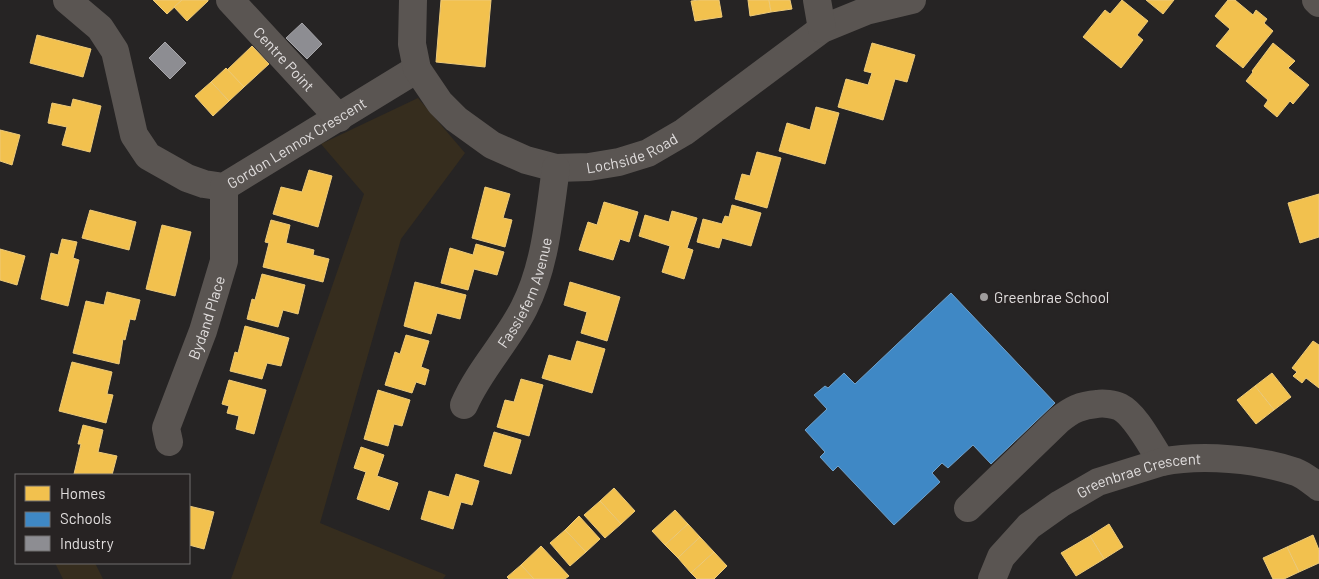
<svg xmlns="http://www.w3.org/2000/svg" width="1319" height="579" viewBox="0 0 1319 579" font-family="Barlow,sans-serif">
	<rect width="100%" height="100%" fill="#262424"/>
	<g fill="#362d1e">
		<polygon points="418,98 465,153 401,239 320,523 446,575 443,579 231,579 364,194 321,144"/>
		<polygon points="55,563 95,563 103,579 63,579"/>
	</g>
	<g fill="#f2c14e" stroke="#edca79">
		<polygon points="153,0 182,0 167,14"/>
		<polygon points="182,0 208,0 208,1 187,21 174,7"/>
		<polygon points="441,0 491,0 485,67 436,62"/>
		<polygon points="699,0 719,0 722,17 695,21 691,1"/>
		<polygon points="748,0 769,0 771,12 750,16"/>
		<polygon points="769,0 790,0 792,9 771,12"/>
		<polygon points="1122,0 1148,21 1137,35 1143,40 1121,68 1083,37 1105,10 1110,14"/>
		<polygon points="1146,0 1174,0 1163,14"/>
		<polygon points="1228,0 1235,0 1253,15 1256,10 1267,19 1264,23 1273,31 1243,68 1216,46 1230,29 1215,16"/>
		<polygon points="37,35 91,49 83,77 30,63"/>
		<polygon points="872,43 915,55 907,82 895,79 883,120 838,107 846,79 868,85 872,73 864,71"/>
		<polygon points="1273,43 1295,61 1288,68 1309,85 1293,104 1290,101 1277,117 1264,106 1268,100 1246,81 1253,72 1252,71"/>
		<polygon points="252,46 269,64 244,87 227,70"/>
		<polygon points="226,68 244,87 229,101 211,82"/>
		<polygon points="211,82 229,101 213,116 195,96"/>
		<polygon points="73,99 101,106 90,152 62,145 67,127 48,123 52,103 71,107"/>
		<polygon points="816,107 839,113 825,164 779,151 787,123 810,130"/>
		<polygon points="0,130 20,135 12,165 0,161"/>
		<polygon points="757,152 781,158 767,208 735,199 742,174 750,176"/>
		<polygon points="309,170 332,176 318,227 273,214 281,187 302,192"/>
		<polygon points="485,187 510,194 503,218 512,220 505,247 472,238"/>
		<polygon points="1319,194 1319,237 1300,243 1288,203"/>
		<polygon points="604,202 638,212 629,242 620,239 613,260 579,250 588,222 597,225"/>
		<polygon points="732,205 761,213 751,246 722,238 719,248 697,242 703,219 722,224 725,216 729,217"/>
		<polygon points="90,210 136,222 129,250 82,238"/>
		<polygon points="672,211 697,218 687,248 693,250 684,279 662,272 670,246 639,236 645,215 669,222"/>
		<polygon points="271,220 290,225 286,243 314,250 313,255 329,259 323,282 263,267 269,243 265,242"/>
		<polygon points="162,225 191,232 175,296 146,289"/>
		<polygon points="62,239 77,242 73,258 79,260 68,306 41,299 51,253 58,255"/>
		<polygon points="476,244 504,252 497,275 474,269 468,290 441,283 450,248 473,255"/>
		<polygon points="0,249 25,256 17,285 0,280"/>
		<polygon points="262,274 305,285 298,314 283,310 278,327 247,319 252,299 255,300"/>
		<polygon points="415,282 466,295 460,319 437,313 431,334 404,326"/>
		<polygon points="570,282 620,297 607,341 581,333 587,312 564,305"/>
		<polygon points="107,292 140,300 135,320 130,319 125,340 123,339 119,364 73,353 86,301 104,305"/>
		<polygon points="245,326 289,338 281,366 267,363 262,379 230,371 235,352 238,353"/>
		<polygon points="406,335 429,341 421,367 429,370 425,385 416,382 412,393 385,385 395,352 400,354"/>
		<polygon points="577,341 605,349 592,393 542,378 549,355 571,361"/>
		<polygon points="1313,341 1319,345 1319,388 1306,378 1302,383 1293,376 1297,372 1292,368"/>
		<polygon points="72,362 112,372 107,394 113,395 106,423 59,411"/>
		<polygon points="1272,373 1291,397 1274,410 1255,386"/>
		<polygon points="521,379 543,385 529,436 497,427 505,400 514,402"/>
		<polygon points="229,380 266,390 254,434 236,429 239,416 227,413 229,406 222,404"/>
		<polygon points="1255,386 1274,410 1256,424 1237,400"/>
		<polygon points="378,390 410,400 402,426 394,424 388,446 364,439"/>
		<polygon points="83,425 103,430 98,452 117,456 112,475 74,474 81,444 78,444"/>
		<polygon points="494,432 521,440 511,474 484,466"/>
		<polygon points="361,447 384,455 377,476 398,483 389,510 357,499 366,472 354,468"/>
		<polygon points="456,474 479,481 472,505 461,502 453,529 421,519 429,491 449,497"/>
		<polygon points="614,488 635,511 621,524 600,501"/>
		<polygon points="600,501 621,524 605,538 584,515"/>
		<polygon points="189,506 214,512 204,549 189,545"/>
		<polygon points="675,510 688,524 665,545 652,531"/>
		<polygon points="579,516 600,539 586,552 565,530"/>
		<polygon points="688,524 700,537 678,558 665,545"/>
		<polygon points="1109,524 1123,547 1104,559 1090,536"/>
		<polygon points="565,530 586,552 570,566 550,543"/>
		<polygon points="1313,535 1319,550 1319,563 1299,572 1287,547"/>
		<polygon points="1090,536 1104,559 1076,576 1061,553"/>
		<polygon points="700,537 714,552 691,573 678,558"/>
		<polygon points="541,546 569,576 565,579 534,579 521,565"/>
		<polygon points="1287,547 1299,572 1284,579 1273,579 1263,558"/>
		<polygon points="714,552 727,566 714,579 697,579 691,573"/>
		<polygon points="521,565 534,579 509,579 507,577"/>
	</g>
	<polygon fill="#3f88c5" stroke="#70a2cc" points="951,293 1055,403 991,464 973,445 948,468 942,463 932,473 940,482 894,525 838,466 833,471 820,457 825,452 805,430 827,409 814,395 825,386 828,388 844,373 855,384"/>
	<g fill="#8d8d92" stroke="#a6a5a9">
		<polygon points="302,23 322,44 307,59 286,38"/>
		<polygon points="165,42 186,63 170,79 149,58"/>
	</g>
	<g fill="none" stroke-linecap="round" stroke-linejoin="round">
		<g stroke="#5a5552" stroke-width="28">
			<path id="s1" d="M 67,0 L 100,28 L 115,51 L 134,135 L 148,156 L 187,178 L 204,184 L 224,187 L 417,69"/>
			<path id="s2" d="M 230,0 L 339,118"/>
			<path id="s3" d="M 413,0 L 412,44 L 417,69 L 440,103 L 456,119 L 492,145 L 526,160 L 556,168 L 589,167 L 619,162 L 648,153 L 684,132 L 822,29 L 866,11 L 912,0"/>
			<polyline points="817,0 822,29"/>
			<polyline points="1316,0 1319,3"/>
			<path id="s4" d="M 464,405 C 479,370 507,342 524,308 C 546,265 549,215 556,168"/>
			<path id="s5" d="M 169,442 L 166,428 L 203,331 L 224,261 L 224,187"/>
			<path d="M 968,508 L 1059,420 C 1071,410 1081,405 1097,404 C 1103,403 1114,404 1120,407 C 1136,415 1151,446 1162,462"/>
			<path id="s6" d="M 992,579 L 1001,557 L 1029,526 L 1060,504 L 1098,482 L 1162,462 C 1202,454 1258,459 1296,472 C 1304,475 1312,482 1319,487"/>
		</g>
	</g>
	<circle fill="#a09d9d" stroke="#272323" stroke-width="2" cx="984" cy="297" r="5"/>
	<g text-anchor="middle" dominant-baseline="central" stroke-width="5" stroke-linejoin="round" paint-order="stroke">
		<g font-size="15" fill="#e1dede" stroke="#272323">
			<text stroke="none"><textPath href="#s2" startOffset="80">Centre Point</textPath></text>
			<text stroke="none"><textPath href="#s1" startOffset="350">Gordon Lennox Crescent</textPath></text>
			<text stroke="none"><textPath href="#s3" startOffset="324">Lochside Road</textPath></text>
			<text stroke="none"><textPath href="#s4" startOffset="129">Fassiefern Avenue</textPath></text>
			<text stroke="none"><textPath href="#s5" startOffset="132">Bydand Place</textPath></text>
			<text stroke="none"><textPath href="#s6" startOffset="189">Greenbrae Crescent</textPath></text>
		</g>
		<g font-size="15" fill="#e1dede" stroke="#272323" text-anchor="start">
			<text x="994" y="297">Greenbrae School</text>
		</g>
	</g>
	<rect x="15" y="474" width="175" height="90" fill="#272323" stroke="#716e6e"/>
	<rect x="25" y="486" width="25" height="15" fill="#f2c14e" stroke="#716e6e"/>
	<text x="60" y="499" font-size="15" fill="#e1dede">Homes</text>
	<rect x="25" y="512" width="25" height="15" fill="#3f88c5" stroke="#716e6e"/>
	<text x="60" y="524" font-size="15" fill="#e1dede">Schools</text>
	<rect x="25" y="536" width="25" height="15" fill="#8d8d92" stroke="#716e6e"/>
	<text x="60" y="549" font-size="15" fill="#e1dede">Industry</text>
</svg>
